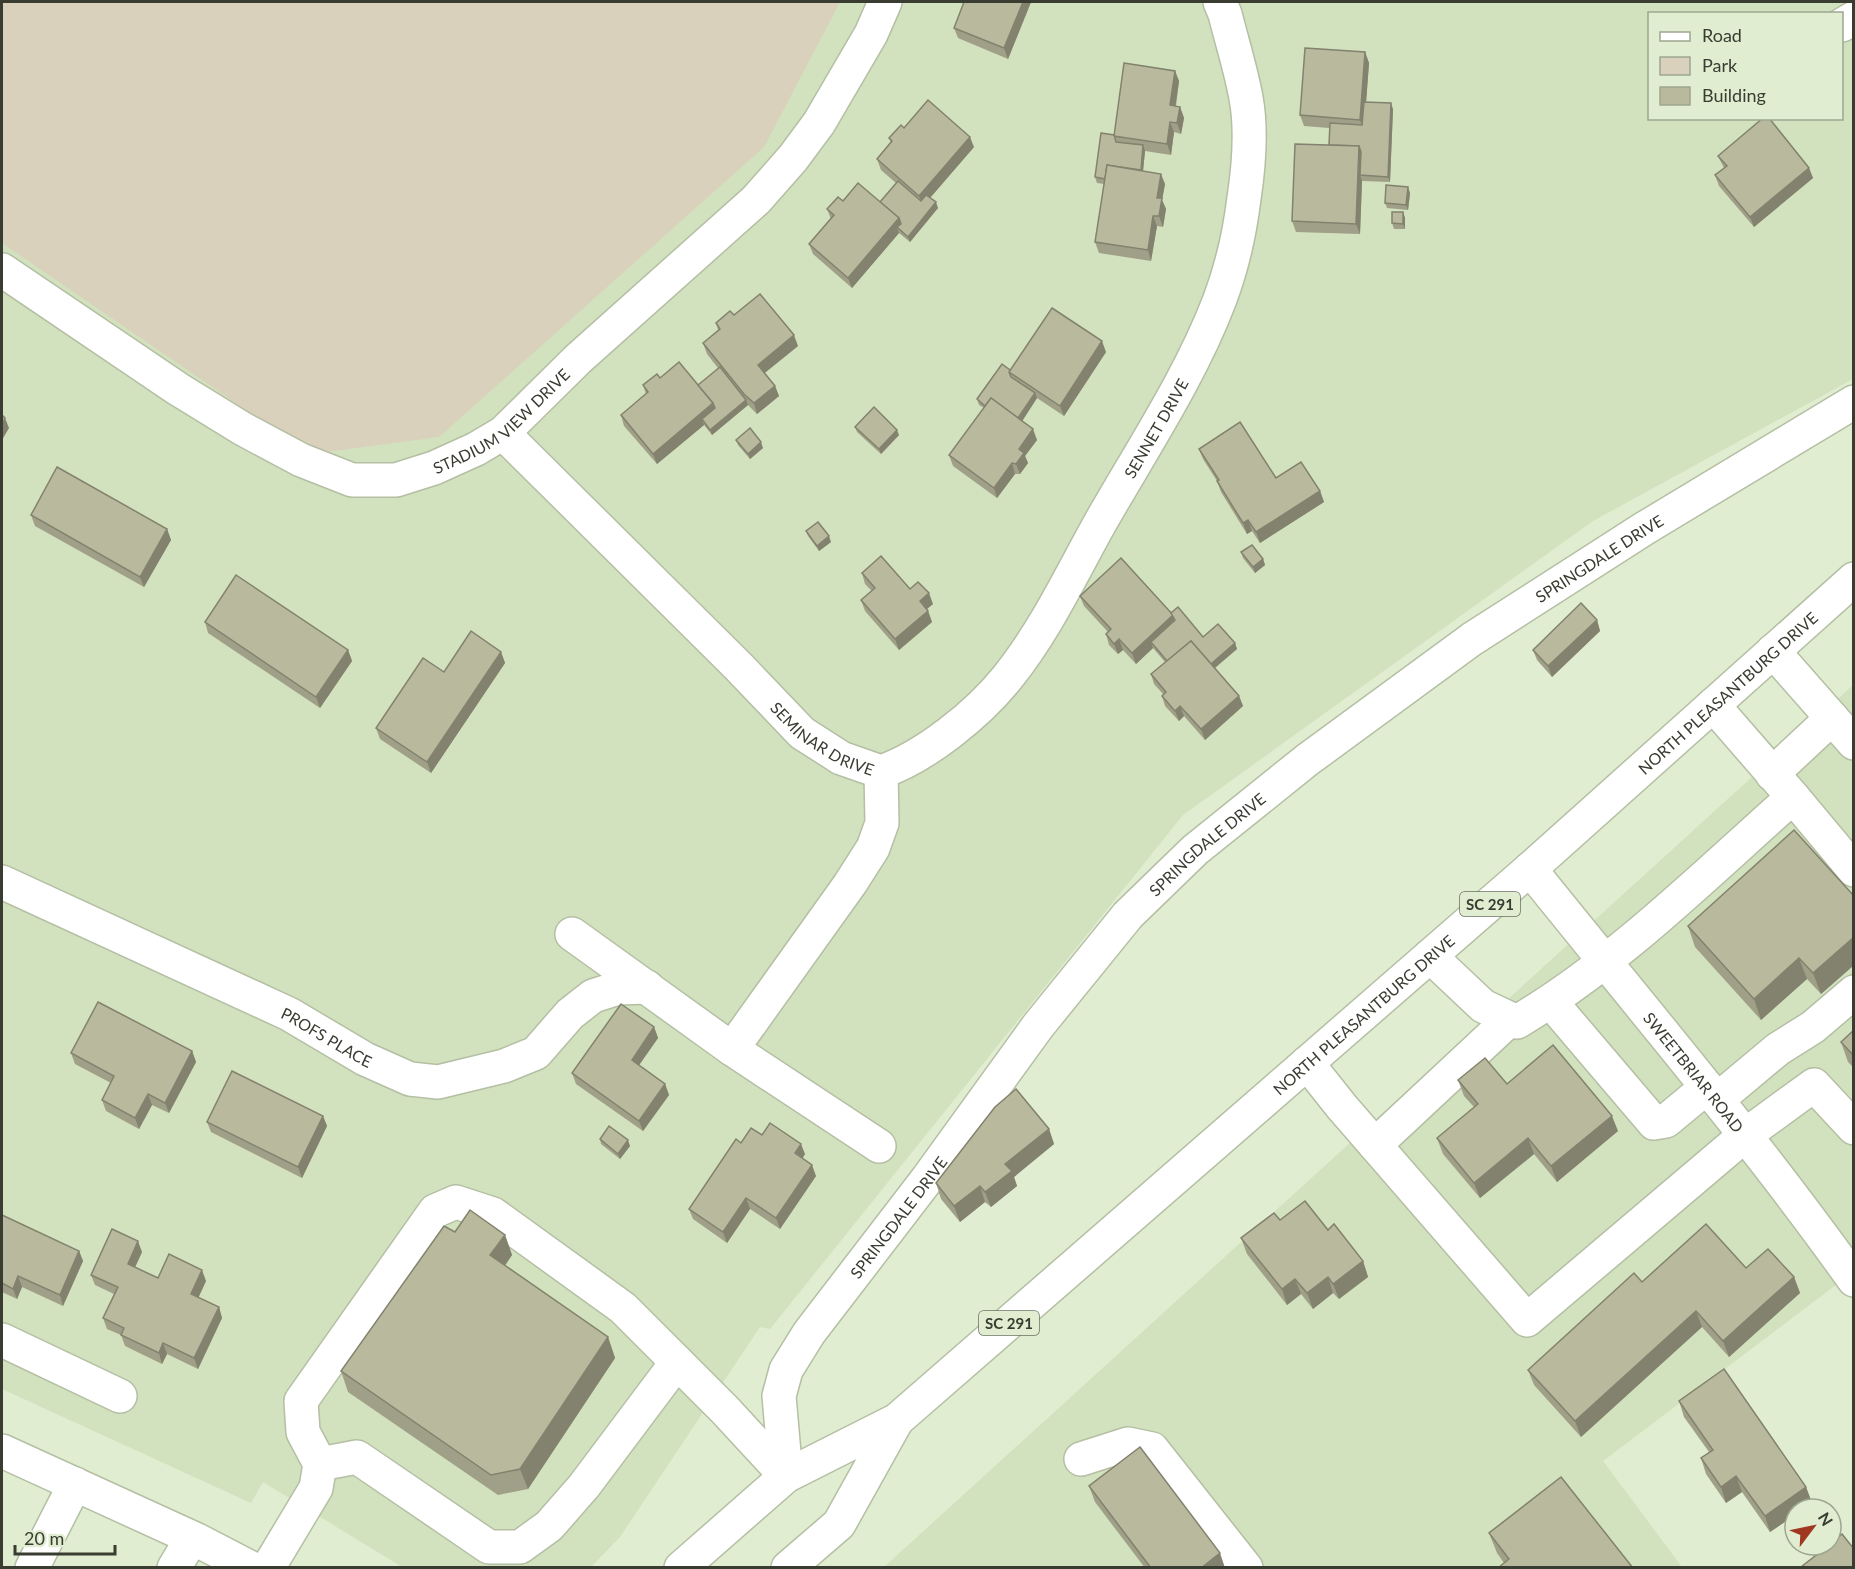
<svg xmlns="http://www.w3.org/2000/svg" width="1855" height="1569" viewBox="0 0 1855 1569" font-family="Lato,sans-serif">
	<rect width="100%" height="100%" fill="#e0edd0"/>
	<g fill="#d2e1be" fill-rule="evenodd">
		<path d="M 2,2 L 1853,2 L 1853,379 L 1593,521 L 1183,815 L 770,1329 L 760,1327 L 620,1537 L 591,1567 L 402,1567 L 263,1482 L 251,1503 L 2,1389 ZM 1650,14 L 1842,14 L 1842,118 L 1650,118 Z"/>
		<polygon points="1853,685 1853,1272 1603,1461 1682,1567 883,1568"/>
	</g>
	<polygon fill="#d9d1bc" points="2,2 840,2 764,147 439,437 310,454 2,243"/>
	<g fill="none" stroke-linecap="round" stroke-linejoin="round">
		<defs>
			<g id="minor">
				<polyline points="1842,25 1854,18"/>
				<path id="s1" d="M 2,270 L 178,389 L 243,429 L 301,460 L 352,480 L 396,480 L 434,468 L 476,449 L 503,433 L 578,359 L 756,200 L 793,158 L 819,123 L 871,34 L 885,2"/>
				<path id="s2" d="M 503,433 L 738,666 L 802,733 L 841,758 L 881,772 L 882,823 L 873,848 L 850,884 L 732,1049"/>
				<polyline points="1773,651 1854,743"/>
				<path id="s3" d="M 881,772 C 925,757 978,714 1007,678 C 1045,631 1071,575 1100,523 C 1141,451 1191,376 1220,299 C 1232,267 1240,231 1244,198 C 1249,165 1252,130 1246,98 C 1241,70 1232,42 1225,14 L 1220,2"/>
				<polyline points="1772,774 1832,718"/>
				<polyline points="1793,797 1854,870"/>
				<path id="s4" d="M 1530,869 C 1639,1005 1753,1138 1854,1280"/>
				<path id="s5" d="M 2,882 L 289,1014 L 365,1059 L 410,1079 L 438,1082 L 504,1066 L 536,1053 L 570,1014 L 593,996 L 618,988 L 647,987"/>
				<polyline points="572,934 732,1049 879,1146"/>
				<path d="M 1430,956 L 1483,1006 L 1517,1022 C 1618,962 1705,875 1793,797 L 1713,705"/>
				<polyline points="1551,1002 1654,1123 1666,1121 1707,1087"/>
				<polyline points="1307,1063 1342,1107 1527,1320 1744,1136 1814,1085 1854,1128"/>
				<polyline points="1717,1100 1778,1049 1813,1027 1854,992"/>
				<polyline points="1375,1145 1510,1019"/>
				<polyline points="2,1340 120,1396"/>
				<polyline points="1081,1459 1128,1444 1152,1449 1246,1568"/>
				<polyline points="320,1464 357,1457 489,1547 520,1547 549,1526 584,1486 677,1362"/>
				<path id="s6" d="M 786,1476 L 779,1396 L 786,1370 L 809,1333 L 928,1178 L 1038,1026 L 1128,915 L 1195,850 L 1307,760 L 1472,639 L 1645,528 L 1854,402"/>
				<polyline points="32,1568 75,1484"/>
				<polyline points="174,1568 192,1538"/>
				<polyline points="268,1568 316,1488 320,1464 303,1432 301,1401 435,1211 456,1202 493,1214 623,1308 725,1410 786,1476"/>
			</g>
			<g id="major">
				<polyline points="2,1451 197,1540 251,1568"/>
				<path id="s7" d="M 681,1568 L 786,1476 L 897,1420 L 1530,869 L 1854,579"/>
				<polyline points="788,1568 839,1524 897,1420"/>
			</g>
		</defs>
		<use href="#minor" stroke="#b4bfa4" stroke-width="36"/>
		<use href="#major" stroke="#b4bfa4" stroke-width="36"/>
		<use href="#minor" stroke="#fff" stroke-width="33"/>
		<use href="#major" stroke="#fff" stroke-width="33"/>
	</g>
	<g fill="#9fa087">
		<polygon points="1031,2 1008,59 958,38 954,28"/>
		<polygon points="1365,52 1369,63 1366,102 1393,109 1390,182 1362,181 1360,234 1296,232 1292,221 1329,145 1329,128 1304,126 1300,115"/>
		<polygon points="1175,71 1179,81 1176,106 1180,107 1184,118 1181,134 1174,132 1171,155 1145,151 1143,171 1165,184 1162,200 1166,209 1163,227 1157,226 1151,261 1099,253 1095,242 1104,184 1097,183 1095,177 1114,135"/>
		<polygon points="904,128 974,147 930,198 938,208 910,242 899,233 852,288 813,254 809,244 831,219 827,209 843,201 880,202 896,183 881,170 877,159 891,143 889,138"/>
		<polygon points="1718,156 1809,168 1813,178 1754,227 1719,186 1715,175 1724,168"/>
		<polygon points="1410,193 1408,210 1387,208 1385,203"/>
		<polygon points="1403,212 1405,218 1405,229 1394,229 1392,223"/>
		<polygon points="734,315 798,346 764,373 775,386 779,396 757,414 748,405 712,435 704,425 657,464 624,426 621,415 646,394 643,385 698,385 718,368 707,354 703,343 718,330 716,323"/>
		<polygon points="1106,352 1064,416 1037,398 1022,421 1037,440 1025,456 1028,463 1020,474 1015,474 997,498 953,466 949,455 984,408 979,405 977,399 1010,370"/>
		<polygon points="855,427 899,435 881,454 857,432"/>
		<polygon points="736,440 763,448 750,459 738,445"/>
		<polygon points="1199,449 1276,478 1320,491 1324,502 1260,543 1252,531 1247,534 1221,492 1217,481 1203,459"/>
		<polygon points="31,515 167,529 171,540 144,587 35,526"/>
		<polygon points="806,531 831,542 819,551 808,536"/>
		<polygon points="1241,552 1263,559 1265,565 1255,573 1243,558"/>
		<polygon points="862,573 910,589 933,604 927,609 928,611 932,622 899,650 865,611 861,600 872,591 865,584"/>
		<polygon points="1080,596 1171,613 1203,637 1235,643 1237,649 1215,668 1239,696 1243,706 1205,740 1184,716 1179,721 1165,706 1162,696 1163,694 1154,684 1151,674 1165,662 1153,648 1136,664 1123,650 1118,654 1109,645 1106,634 1108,632 1084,606"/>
		<polygon points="1597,620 1600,631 1552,677 1537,660 1533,650"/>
		<polygon points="205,622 348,650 352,661 320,708 208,633"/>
		<polygon points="501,652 505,663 431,773 380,739 376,728"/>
		<polygon points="1854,896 1854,965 1821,994 1807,979 1761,1020 1695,947 1688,926"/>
		<polygon points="654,1027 658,1038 639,1065 665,1084 669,1095 643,1131 576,1084 572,1073"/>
		<polygon points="1854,1030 1854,1068 1848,1062 1841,1042"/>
		<polygon points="192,1051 196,1062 169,1113 152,1105 139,1129 106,1111 102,1100 111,1083 75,1064 71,1053"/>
		<polygon points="1458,1080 1507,1084 1618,1131 1557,1182 1534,1154 1480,1198 1443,1154 1437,1138 1474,1107 1464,1096"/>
		<polygon points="323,1116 327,1126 302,1178 211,1132 207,1122"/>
		<polygon points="1049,1129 1054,1144 1014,1177 1017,1186 991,1207 985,1202 960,1222 941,1199 936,1183"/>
		<polygon points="762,1135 805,1154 802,1159 816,1176 780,1229 750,1209 727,1243 693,1219 689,1209 741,1143"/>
		<polygon points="600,1139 630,1146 620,1159 601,1144"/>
		<polygon points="2,1215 79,1251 83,1261 63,1306 22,1287 17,1299 2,1292"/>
		<polygon points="1280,1220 1328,1230 1363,1261 1368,1277 1339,1299 1333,1293 1313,1309 1301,1294 1287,1305 1247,1254 1241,1238"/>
		<polygon points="505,1235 512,1255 505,1266 608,1337 615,1358 528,1489 498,1495 348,1392 341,1371"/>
		<polygon points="142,1252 135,1267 158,1278 206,1281 198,1298 219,1307 222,1318 198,1369 167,1354 162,1364 125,1346 121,1335 107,1329 103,1318 114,1294 95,1285 91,1275"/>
		<polygon points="1746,1268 1794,1277 1800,1293 1729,1357 1702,1327 1581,1437 1534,1385 1528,1370 1642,1282"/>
		<polygon points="1679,1401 1806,1487 1812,1503 1795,1509 1795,1515 1770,1532 1742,1492 1726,1503 1706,1474 1701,1458 1709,1452 1684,1417"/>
		<polygon points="1089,1486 1225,1568 1145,1568 1095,1502"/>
		<polygon points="1489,1533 1633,1568 1504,1563 1497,1553"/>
	</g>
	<g fill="#82826e">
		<polygon points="1023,2 1031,2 1008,59 1004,48"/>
		<polygon points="1365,52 1369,63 1364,131 1360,120"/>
		<polygon points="1175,71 1179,81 1174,116 1170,105"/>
		<polygon points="1391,103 1393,109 1390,182 1388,177"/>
		<polygon points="1180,107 1184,118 1181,134 1177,123"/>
		<polygon points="1170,122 1174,132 1171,155 1167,144"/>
		<polygon points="970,137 974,147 923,206 919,196"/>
		<polygon points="1143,145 1145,151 1142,181 1140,175"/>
		<polygon points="1359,146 1363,157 1360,175 1362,181 1360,234 1356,224"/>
		<polygon points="1809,168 1813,178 1754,227 1750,217"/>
		<polygon points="1161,174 1165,184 1162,200 1166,209 1163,227 1159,216 1157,198"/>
		<polygon points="1408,187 1410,193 1408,210 1406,205"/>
		<polygon points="936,202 938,208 910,242 908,237"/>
		<polygon points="1403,212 1405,218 1405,229 1403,224"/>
		<polygon points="1153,216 1157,226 1151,261 1148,250"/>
		<polygon points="899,218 903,229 897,227 899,233 852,288 848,278"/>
		<polygon points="794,335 798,346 761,376 758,365"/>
		<polygon points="1102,341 1106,352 1064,416 1060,406"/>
		<polygon points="775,386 779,396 757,414 754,403"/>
		<polygon points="1035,393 1037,398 1019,426 1017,421"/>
		<polygon points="746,400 748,405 712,435 710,430"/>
		<polygon points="713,403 717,414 702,419 704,425 657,464 653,454"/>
		<polygon points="5,418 9,428 2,440 2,424"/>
		<polygon points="1033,429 1037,440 1025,456 1028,463 1020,474 1016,464 1019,449"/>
		<polygon points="897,430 899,435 881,454 879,449"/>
		<polygon points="761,442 763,448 750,459 748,454"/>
		<polygon points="1012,463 1015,474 997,498 994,488"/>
		<polygon points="1320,491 1324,502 1260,543 1256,532"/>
		<polygon points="1248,520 1252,531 1247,534 1243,523"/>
		<polygon points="167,529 171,540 144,587 140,577"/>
		<polygon points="829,536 831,542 819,551 817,546"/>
		<polygon points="1263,559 1265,565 1255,573 1253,567"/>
		<polygon points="929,593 933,604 923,612 920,601"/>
		<polygon points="928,611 932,622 899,650 895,639"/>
		<polygon points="1173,615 1177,625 1151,642 1153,648 1136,664 1132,653"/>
		<polygon points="1597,620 1600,631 1552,677 1548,666"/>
		<polygon points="1119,639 1123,650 1118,654 1114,644"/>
		<polygon points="1235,643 1237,649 1211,671 1209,665"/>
		<polygon points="348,650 352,661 320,708 316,697"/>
		<polygon points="501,652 505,663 431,773 427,762"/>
		<polygon points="1239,696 1243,706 1205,740 1201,729"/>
		<polygon points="1180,706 1184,716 1179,721 1175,711"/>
		<polygon points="1854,937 1854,965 1821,994 1813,973"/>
		<polygon points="1799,958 1807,979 1761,1020 1754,999"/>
		<polygon points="654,1027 658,1038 635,1071 632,1060"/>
		<polygon points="192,1051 196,1062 169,1113 165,1103"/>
		<polygon points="665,1084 669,1095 643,1131 639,1121"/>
		<polygon points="148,1094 152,1105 139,1129 135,1118"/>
		<polygon points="323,1116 327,1126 302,1178 298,1167"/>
		<polygon points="1612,1116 1618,1131 1557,1182 1551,1166"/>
		<polygon points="1049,1129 1054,1144 1014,1177 1017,1186 991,1207 985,1192 1005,1164"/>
		<polygon points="1528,1138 1534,1154 1480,1198 1474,1183"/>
		<polygon points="628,1140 630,1146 620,1159 618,1154"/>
		<polygon points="801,1144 805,1154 799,1164 795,1153"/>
		<polygon points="812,1165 816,1176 780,1229 776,1218"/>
		<polygon points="980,1186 985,1202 960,1222 954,1206"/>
		<polygon points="746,1198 750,1209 727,1243 723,1232"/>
		<polygon points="505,1235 512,1255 497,1276 490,1255"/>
		<polygon points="138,1241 142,1252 132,1274 128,1264"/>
		<polygon points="79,1251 83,1261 63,1306 60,1295"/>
		<polygon points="1363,1261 1368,1277 1339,1299 1333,1284"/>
		<polygon points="202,1270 206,1281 195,1305 191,1294"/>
		<polygon points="18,1276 22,1287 17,1299 13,1289"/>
		<polygon points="1328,1277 1333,1293 1313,1309 1307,1293"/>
		<polygon points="1794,1277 1800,1293 1729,1357 1723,1341"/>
		<polygon points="1295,1279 1301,1294 1287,1305 1282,1289"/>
		<polygon points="219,1307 222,1318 198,1369 194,1358"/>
		<polygon points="1696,1311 1702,1327 1581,1437 1575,1421"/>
		<polygon points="608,1337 615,1358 528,1489 520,1469"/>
		<polygon points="163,1343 167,1354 162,1364 159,1353"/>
		<polygon points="1736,1476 1742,1492 1726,1503 1721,1487"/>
		<polygon points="1806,1487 1812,1503 1803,1509 1795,1509 1795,1515 1770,1532 1765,1516"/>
		<polygon points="1220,1553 1225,1568 1201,1568"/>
	</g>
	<g fill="#b9ba9d" stroke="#82826e" stroke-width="1.5">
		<polygon points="964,2 1023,2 1004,48 954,28"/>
		<polygon points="1305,48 1365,52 1360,120 1300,115"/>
		<polygon points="1124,63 1175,71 1170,105 1180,107 1177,123 1170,122 1167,144 1114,136"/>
		<polygon points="928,100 970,137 919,196 877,159 892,141 889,138 901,125 904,128"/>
		<polygon points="1364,102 1391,103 1388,177 1360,175 1361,152 1359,146 1329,145 1330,123 1362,125"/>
		<polygon points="1763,118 1769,118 1809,168 1750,217 1715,175 1727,166 1718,156"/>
		<polygon points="1101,133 1114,135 1116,142 1143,145 1141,170 1107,165 1105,179 1095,177"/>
		<polygon points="1295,144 1359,146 1356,224 1292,221"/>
		<polygon points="1107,165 1161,174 1157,198 1162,198 1159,216 1153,216 1148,250 1095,242"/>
		<polygon points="898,181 921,201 926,195 936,202 908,237 897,227 901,224 899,218 880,202"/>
		<polygon points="858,183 899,218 848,278 809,244 834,215 827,209 838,197 843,201"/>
		<polygon points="1386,185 1408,187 1406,205 1385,203"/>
		<polygon points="1392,212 1403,212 1403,224 1392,223"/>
		<polygon points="760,294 794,335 758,365 775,386 754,403 744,394 703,343 720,329 716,323 730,311 734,315"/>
		<polygon points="1052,308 1102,341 1060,406 1009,372"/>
		<polygon points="679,362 713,403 653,454 621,415 648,392 643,385 657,374 660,378"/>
		<polygon points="1002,364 1010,370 1009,372 1011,377 1035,393 1018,418 991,398 985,406 977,399"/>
		<polygon points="720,367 746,400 710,430 702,419 715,408 713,403 698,385"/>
		<polygon points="991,398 1033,429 1019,449 1024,453 1016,464 1012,463 994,488 949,455"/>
		<polygon points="874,407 897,430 879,449 855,427"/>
		<polygon points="2,415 5,418 2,424"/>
		<polygon points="1240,422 1276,478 1301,462 1320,491 1256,532 1248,520 1243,523 1217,481 1219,480 1199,449"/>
		<polygon points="750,428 761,442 748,454 736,440"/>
		<polygon points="57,467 167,529 140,577 31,515"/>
		<polygon points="818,522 829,536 817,546 806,531"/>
		<polygon points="1252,545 1263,559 1253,567 1241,552"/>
		<polygon points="881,556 910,589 918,582 929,593 920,601 928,611 895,639 861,600 875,588 862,573"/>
		<polygon points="1121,558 1173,615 1132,653 1119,639 1114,644 1106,634 1111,629 1080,596"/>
		<polygon points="236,575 348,650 316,697 205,622"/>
		<polygon points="1581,603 1597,620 1548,666 1533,650"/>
		<polygon points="1178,607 1203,637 1218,624 1235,643 1211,664 1191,641 1167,661 1151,642 1175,620 1171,613"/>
		<polygon points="471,631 501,652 427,762 376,728 423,658 444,672"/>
		<polygon points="1191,641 1239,696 1201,729 1180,706 1175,711 1162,696 1166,692 1151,674"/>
		<polygon points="1794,830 1854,896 1854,937 1813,973 1799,958 1754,999 1688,926"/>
		<polygon points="98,1002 192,1051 165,1103 148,1094 135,1118 102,1100 114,1076 71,1053"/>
		<polygon points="621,1004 654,1027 632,1060 665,1084 639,1121 572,1073"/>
		<polygon points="1854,1030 1854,1056 1841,1042"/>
		<polygon points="1553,1045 1612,1116 1551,1166 1528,1138 1474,1183 1437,1138 1478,1104 1458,1080 1485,1058 1507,1084"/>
		<polygon points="232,1071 323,1116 298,1167 207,1122"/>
		<polygon points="1016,1089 1049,1129 1005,1164 1012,1171 985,1192 980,1186 954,1206 936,1183 995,1107"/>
		<polygon points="770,1123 801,1144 795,1153 812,1165 776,1218 746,1198 723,1232 689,1209 736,1139 741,1143 751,1128 762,1135"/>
		<polygon points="609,1126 628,1140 618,1154 600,1139"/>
		<polygon points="1305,1201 1328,1230 1334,1224 1363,1261 1333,1284 1328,1277 1307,1293 1295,1279 1282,1289 1241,1238 1274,1213 1280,1220"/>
		<polygon points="470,1210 505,1235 490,1255 608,1337 520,1469 491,1475 341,1371 444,1226 455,1232"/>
		<polygon points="2,1215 79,1251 60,1295 18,1276 13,1289 2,1283"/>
		<polygon points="1706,1224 1746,1268 1768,1249 1794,1277 1723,1341 1696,1311 1575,1421 1528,1370 1634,1273 1642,1282"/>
		<polygon points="112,1229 138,1241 128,1264 158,1278 169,1254 202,1270 191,1294 219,1307 194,1358 163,1343 159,1353 121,1335 124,1328 103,1318 118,1287 91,1275"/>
		<polygon points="1724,1369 1806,1487 1765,1516 1736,1476 1721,1487 1701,1458 1713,1450 1679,1401"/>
		<polygon points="1140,1447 1220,1553 1201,1568 1151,1568 1089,1486"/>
		<polygon points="1561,1477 1633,1568 1498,1568 1509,1559 1489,1533"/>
		<polygon points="1842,1534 1854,1549 1854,1568 1801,1567 1829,1545 1831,1545 1831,1543"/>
	</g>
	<g text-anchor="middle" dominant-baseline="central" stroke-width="5" stroke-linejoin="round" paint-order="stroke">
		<g fill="#e0edd0" stroke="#6a7161" stroke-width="1.5">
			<rect x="1460" y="892" width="60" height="24" rx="4.5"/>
			<rect x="979" y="1311" width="60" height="24" rx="4.5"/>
		</g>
		<g font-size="15" font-weight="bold" fill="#383c31">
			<text x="1490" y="904">SC 291</text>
			<text x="1009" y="1323">SC 291</text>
		</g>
		<g font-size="16" fill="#383c31" stroke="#e0edd0">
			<text stroke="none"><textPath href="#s1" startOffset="576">STADIUM VIEW DRIVE</textPath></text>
			<text stroke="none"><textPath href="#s3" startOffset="450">SENNET DRIVE</textPath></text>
			<text stroke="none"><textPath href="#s6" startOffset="1269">SPRINGDALE DRIVE</textPath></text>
			<text stroke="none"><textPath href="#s7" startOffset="1368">NORTH PLEASANTBURG DRIVE</textPath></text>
			<text stroke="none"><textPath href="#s2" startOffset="444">SEMINAR DRIVE</textPath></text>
			<text stroke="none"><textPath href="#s6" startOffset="783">SPRINGDALE DRIVE</textPath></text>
			<text stroke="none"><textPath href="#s7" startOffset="882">NORTH PLEASANTBURG DRIVE</textPath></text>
			<text stroke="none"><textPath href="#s5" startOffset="360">PROFS PLACE</textPath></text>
			<text stroke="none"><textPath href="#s4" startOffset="261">SWEETBRIAR ROAD</textPath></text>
			<text stroke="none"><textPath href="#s6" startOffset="297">SPRINGDALE DRIVE</textPath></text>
		</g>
	</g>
	<rect width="1855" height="1569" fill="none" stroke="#383c31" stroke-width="6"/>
	<rect x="1648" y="12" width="195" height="108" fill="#e0edd0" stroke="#9da690" stroke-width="1.5"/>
	<rect x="1660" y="32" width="30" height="9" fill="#ffffff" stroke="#9da690" stroke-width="1.5"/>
	<text x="1702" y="42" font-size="18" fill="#383c31">Road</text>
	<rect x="1660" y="57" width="30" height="18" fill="#d9d1bc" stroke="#9da690" stroke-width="1.5"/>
	<text x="1702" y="72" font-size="18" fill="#383c31">Park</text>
	<rect x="1660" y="87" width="30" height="18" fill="#b9ba9d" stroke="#9da690" stroke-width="1.5"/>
	<text x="1702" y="102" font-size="18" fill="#383c31">Building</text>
	<g transform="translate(1813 1527) rotate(58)"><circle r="28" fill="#e0edd0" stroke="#9da690" stroke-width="1.5"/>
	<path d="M0-4.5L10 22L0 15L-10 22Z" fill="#a03721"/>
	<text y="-9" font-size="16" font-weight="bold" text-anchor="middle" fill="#383c31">N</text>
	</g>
	<path d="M15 1545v9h100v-9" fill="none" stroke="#383c31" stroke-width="3"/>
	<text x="24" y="1545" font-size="18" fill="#383c31" stroke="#e0edd0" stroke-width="4.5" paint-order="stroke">20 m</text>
</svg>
